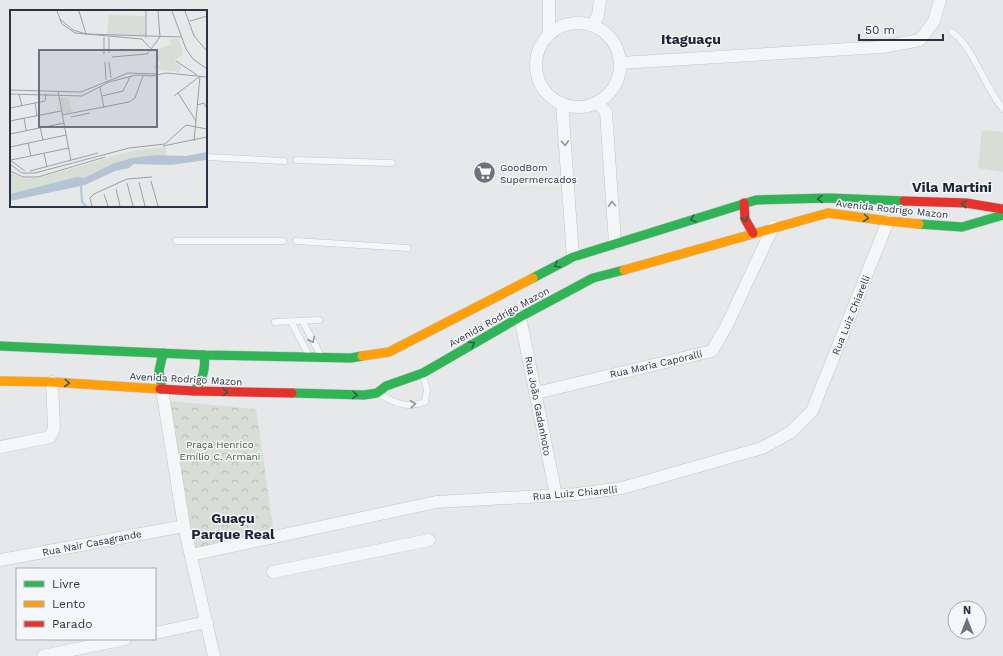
<svg xmlns="http://www.w3.org/2000/svg" width="1003" height="656" viewBox="0 0 1003 656" font-family="'Work Sans',sans-serif">
	<defs>
		<pattern id="park-crowns" width="20" height="18" patternUnits="userSpaceOnUse"><rect width="20" height="18" fill="#d6ded6"/><path d="M2 6a3 3 0 1 1 6 0M12 15a3 3 0 1 1 6 0" fill="none" stroke="#b8bfb9"/></pattern>
	</defs>
	<rect width="100%" height="100%" fill="#e6e8ea"/>
	<polygon fill="#d6ded6" points="982,130 1003,132 1003,172 978,168"/>
	<polygon fill="url(#park-crowns)" points="169,401 256,409 274,534 195,552"/>
	<g fill="none" stroke-linecap="round" stroke-linejoin="round">
		<defs>
			<g id="lane">
				<path d="M 952,32 C 975,49 984,87 1003,109"/>
				<polyline points="206,157 284,161"/>
				<polyline points="296,160 392,163"/>
				<polyline points="176,241 283,241"/>
				<polyline points="296,241 408,248"/>
				<polyline points="275,322 319,320"/>
				<polyline points="303,322 320,354"/>
				<polyline points="292,323 308,354"/>
				<path d="M 379,394 C 396,403 406,409 425,402 L 427,389 L 423,376"/>
			</g>
			<g id="street">
				<polyline points="549,0 549,34"/>
				<circle cx="578" cy="65" r="42"/>
				<polyline points="593,25 598,15 600,0"/>
				<polyline points="620,63 882,47 920,40 934,21 940,0"/>
				<polyline points="598,103 606,112 615,243"/>
				<polyline points="562,104 573,257"/>
				<polyline points="520,317 556,495"/>
				<polyline points="162,389 184,526 214,656"/>
				<polyline points="536,393 712,351 727,325 773,227"/>
				<polyline points="0,447 50,437 54,428 52,382"/>
				<polyline points="191,555 436,502 577,494 622,488 762,448 791,432 812,411 888,221"/>
				<polyline points="0,560 184,526"/>
				<polyline points="273,572 429,540"/>
				<polyline points="155,633 207,622"/>
				<polyline points="43,656 125,639"/>
			</g>
			<g id="fast">
				<polyline points="919,224 962,227 1003,215"/>
				<polyline points="533,278 573,257 756,200 829,198 904,201"/>
				<polyline points="0,346 204,355 351,358 362,356"/>
				<polyline points="162,389 159,371 163,353"/>
				<path d="M 194,391 C 203,380 206,369 204,355"/>
				<polyline points="292,393 364,395 377,393 386,386 423,373 520,317 593,278 624,270"/>
			</g>
			<g id="slow">
				<polyline points="624,270 828,213 888,221 919,224"/>
				<polyline points="362,356 389,352 533,278"/>
				<polyline points="0,381 52,382 160,389"/>
			</g>
			<g id="jam">
				<polyline points="904,201 966,203 1003,209"/>
				<polyline points="744,203 745,219 753,233"/>
				<polyline points="160,389 194,391 292,393"/>
			</g>
		</defs>
		<use href="#lane" stroke="#c4c6c8" stroke-width="7"/>
		<use href="#street" stroke="#c4c6c8" stroke-width="13"/>
		<use href="#fast" stroke="#c4c6c8" stroke-width="10"/>
		<use href="#slow" stroke="#c4c6c8" stroke-width="10"/>
		<use href="#jam" stroke="#c4c6c8" stroke-width="10"/>
		<use href="#lane" stroke="#f5f6f7" stroke-width="6"/>
		<use href="#street" stroke="#f5f6f7" stroke-width="12"/>
		<use href="#fast" stroke="#30b455" stroke-width="9"/>
		<use href="#slow" stroke="#ff9f0a" stroke-width="9"/>
		<use href="#jam" stroke="#e5322d" stroke-width="9"/>
	</g>
	<defs><path id="oneway-chevron" d="M-2-3.5L2.5 0L-2 3.5" fill="none" stroke-width="1.6" stroke-linecap="round" stroke-linejoin="round"/></defs>
	<g stroke="#90959e">
		<use href="#oneway-chevron" transform="translate(565 143) rotate(86)"/>
		<use href="#oneway-chevron" transform="translate(612 204) rotate(-94)"/>
		<use href="#oneway-chevron" transform="translate(312 340) rotate(63)"/>
		<use href="#oneway-chevron" transform="translate(413 404) rotate(-6)"/>
	</g>
	<g stroke="#2d614b">
		<use href="#oneway-chevron" transform="translate(820 199) rotate(179)"/>
		<use href="#oneway-chevron" transform="translate(964 204) rotate(-176)"/>
		<use href="#oneway-chevron" transform="translate(866 218) rotate(7)"/>
		<use href="#oneway-chevron" transform="translate(693 219) rotate(163)"/>
		<use href="#oneway-chevron" transform="translate(745 219) rotate(73)"/>
		<use href="#oneway-chevron" transform="translate(557 265) rotate(153)"/>
		<use href="#oneway-chevron" transform="translate(472 344) rotate(-30)"/>
		<use href="#oneway-chevron" transform="translate(67 383) rotate(4)"/>
		<use href="#oneway-chevron" transform="translate(225 392) rotate(2)"/>
		<use href="#oneway-chevron" transform="translate(355 395) rotate(2)"/>
	</g>
	<defs>
		<symbol id="supermarket-disc" viewBox="-11 -11 22 22"><circle r="9.5" fill="#6c737f" stroke="#f4f6f9"/><path d="M-6-5.5h2.5l.6 2H6L4.5 2H-2.5L-4.4-4H-6ZM-1.5 3.2a1.3 1.3 0 1 0 .1 0ZM3 3.2a1.3 1.3 0 1 0 .1 0Z" fill="#fff"/></symbol>
	</defs>
	<g fill-rule="evenodd">
		<use href="#supermarket-disc" x="472" y="160" width="25" height="25"/>
	</g>
	<g text-anchor="middle" dominant-baseline="central" stroke-width="3" stroke-linejoin="round" paint-order="stroke">
		<g font-size="10" fill="#2b3445" stroke="#f4f6f9" text-anchor="start">
			<text x="500" y="167">GoodBom<tspan x="500" dy="12">Supermercados</tspan></text>
		</g>
		<g font-size="10" fill="#2b3445" stroke="#f4f6f9">
			<text transform="translate(892 209) rotate(6)">Avenida Rodrigo Mazon</text>
			<text transform="translate(851 315) rotate(-68)">Rua Luiz Chiarelli</text>
			<text transform="translate(499 317) rotate(-29)">Avenida Rodrigo Mazon</text>
			<text transform="translate(656 364) rotate(-13)">Rua Maria Caporalli</text>
			<text transform="translate(186 379) rotate(3)">Avenida Rodrigo Mazon</text>
			<text transform="translate(538 406) rotate(79)">Rua João Gadanhoto</text>
			<text transform="translate(575 493) rotate(-5)">Rua Luiz Chiarelli</text>
			<text transform="translate(92 543) rotate(-11)">Rua Nair Casagrande</text>
		</g>
		<g font-size="10" fill="#3f6138" stroke="#f4f6f9">
			<text x="220" y="444">Praça Henrico<tspan x="220" dy="12">Emílio C. Armani</tspan></text>
		</g>
		<g font-size="14" font-weight="bold" fill="#1d2536" stroke="#f4f6f9">
			<text x="691" y="39">Itaguaçu</text>
			<text x="952" y="187">Vila Martini</text>
			<text x="233" y="518">Guaçu<tspan x="233" dy="16">Parque Real</tspan></text>
		</g>
	</g>
	<g transform="translate(10 10)">
		<rect width="197" height="197" fill="#e6e8ea"/>
		<path d="M 99,5 L 135,6 L 136,26 L 97,24 ZM 159,29 L 169,29 L 173,44 L 164,51 L 172,57 L 169,62 L 144,59 L 144,55 L 152,55 L 147,50 L 149,39 L 161,34 Z" fill="#d6ded6"/>
		<path d="M 156,137 L 156,146 L 122,148 L 104,153 L 74,168 L 67,167 L 0,184 L 0,163 L 15,169 L 33,167 L 121,141 Z" fill="#d6ded6"/>
		<path d="M 49,87 L 59,88 L 62,102 L 52,104 Z" fill="#d6ded6"/>
		<path d="M 197,142 L 196,150 L 161,155 L 124,154 L 119,158 L 105,161 L 75,175 L 0,191 L 0,184 L 67,167 L 74,168 L 104,153 L 122,148 L 147,145 L 176,146 Z" fill="#b4c4d5"/>
		<path fill="none" stroke="#b4c4d5" stroke-width="2" d="M 71,175 L 72,192 L 76,196"/>
		<path fill="none" stroke="#9ba0a8" stroke-width="1" d="M 47,1 L 52,14 L 65,23 L 132,29 L 140,38M 69,1 L 76,24M 148,1 L 150,27M 162,1 L 176,39 L 183,49 L 197,59M 175,1 L 184,26 L 197,41M 50,9 L 63,20 L 76,24 L 171,27M 180,11 L 197,6M 94,27 L 94,44M 99,27 L 99,43M 136,28 L 136,1M 102,47 L 137,44 L 150,27M 166,51 L 187,65M 95,52 L 96,70M 99,52 L 101,68M 90,77 L 94,98M 0,80 L 71,82 L 118,63 L 146,64M 48,81 L 61,151M 168,83 L 186,111M 0,84 L 72,86 L 99,72 L 126,65 L 142,66 L 156,63 L 197,67M 9,84 L 12,96M 92,86 L 113,81 L 120,67M 164,86 L 189,67M 25,93 L 27,106M 187,95 L 194,93 L 197,99M 0,98 L 35,91 L 36,84M 52,105 L 119,92 L 125,88 L 133,66M 61,107 L 80,103M 14,108 L 16,120M 0,111 L 51,101M 30,117 L 33,130M 0,124 L 54,113M 184,131 L 190,66M 18,133 L 21,146M 153,136 L 197,127M 0,137 L 56,125M 34,143 L 37,157M 0,150 L 15,161M 1,150 L 59,138M 0,154 L 12,163 L 25,163 L 119,138 L 155,134 L 176,115 L 197,119M 0,161 L 13,167 L 28,167 L 95,147M 20,161 L 88,143M 141,171 L 148,196M 129,172 L 135,196M 117,173 L 123,196M 106,179 L 110,196M 94,184 L 98,196M 82,196 L 80,188 L 84,184 L 117,169 L 142,167"/>
		<path fill="#6c737f" fill-opacity="0.15" stroke="#6c737f" stroke-width="2" d="M 29,40 L 147,40 L 147,117 L 29,117 Z"/>
		<rect width="197" height="197" fill="none" stroke="#2b3445" stroke-width="2"/>
	</g>
	<rect x="16" y="568" width="140" height="72" fill="#f4f6f9" stroke="#a4a8b1"/>
	<rect x="24" y="581" width="20" height="6" fill="#30b455" stroke="#a4a8b1"/>
	<text x="52" y="588" font-size="12" fill="#2b3445">Livre</text>
	<rect x="24" y="601" width="20" height="6" fill="#ff9f0a" stroke="#a4a8b1"/>
	<text x="52" y="608" font-size="12" fill="#2b3445">Lento</text>
	<rect x="24" y="621" width="20" height="6" fill="#e5322d" stroke="#a4a8b1"/>
	<text x="52" y="628" font-size="12" fill="#2b3445">Parado</text>
	<g transform="translate(967 620)"><circle r="19" fill="#f4f6f9" stroke="#a4a8b1"/>
	<path d="M0-3L7 15L0 10L-7 15Z" fill="#6c737f"/>
	<text y="-6" font-size="11" font-weight="bold" text-anchor="middle" fill="#2b3445">N</text>
	</g>
	<path d="M859 34v6h84v-6" fill="none" stroke="#2b3445" stroke-width="2"/>
	<text x="865" y="34" font-size="12" fill="#2b3445" stroke="#f4f6f9" stroke-width="3" paint-order="stroke">50 m</text>
</svg>
